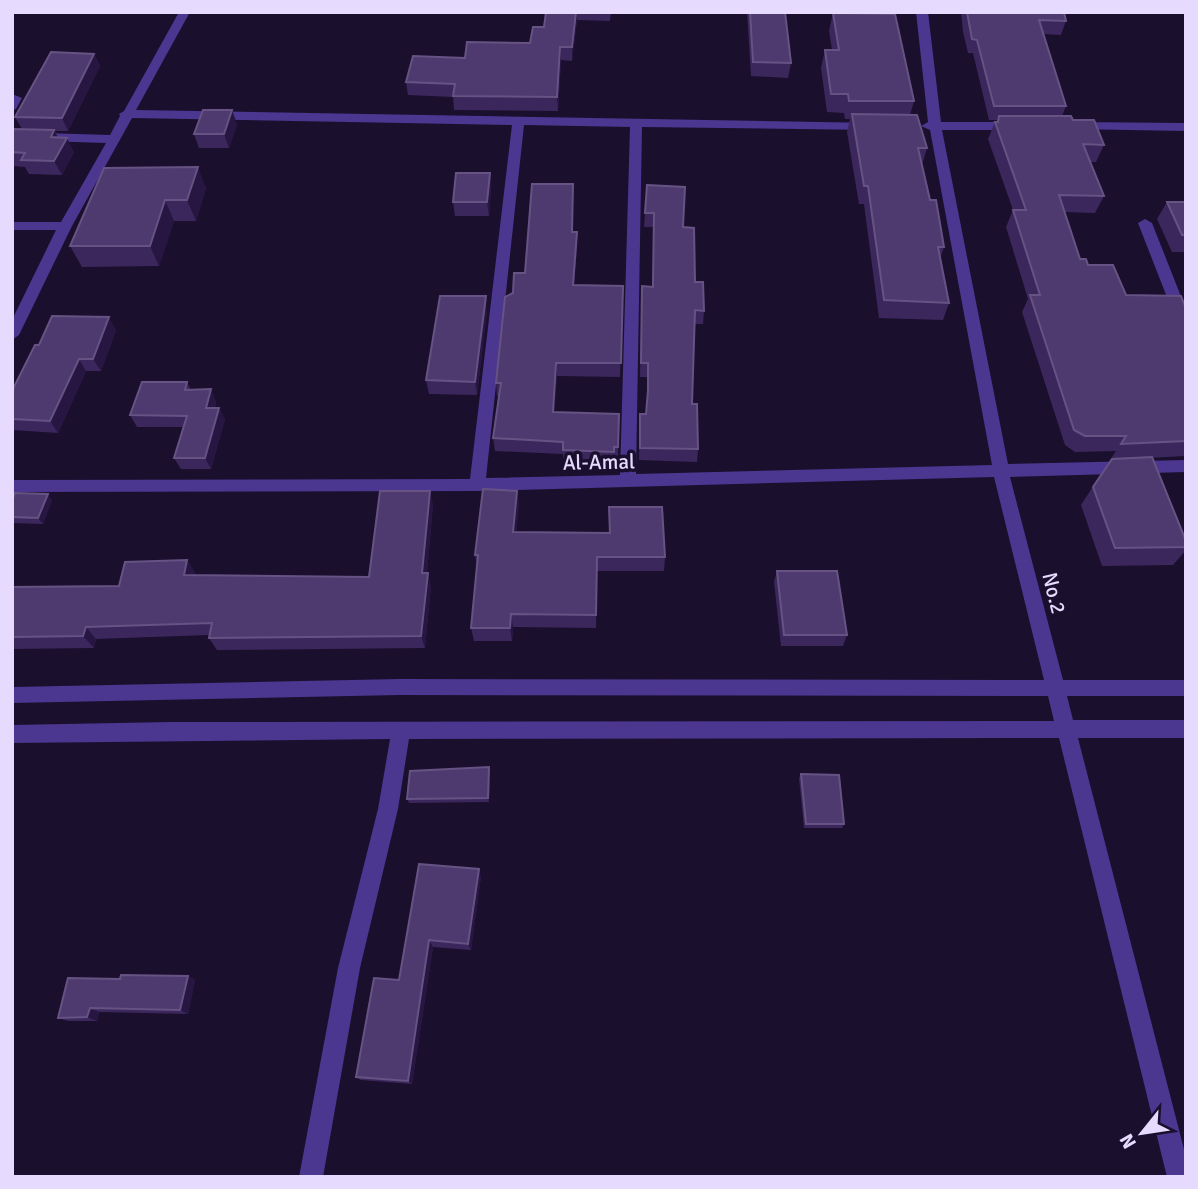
<svg xmlns="http://www.w3.org/2000/svg" width="1198" height="1189" viewBox="0 0 1198 1189" font-family="Signika,sans-serif">
	<rect width="100%" height="100%" fill="#1a0f2d"/>
	<g fill="none" stroke-linecap="round" stroke-linejoin="round">
		<g fill="#4b3690" fill-rule="evenodd">
			<path d="M 179,12 L 190,12 L 136,110 L 875,123 L 875,129 L 871,130 L 642,127 L 636,474 L 992,465 L 930,130 L 921,126 L 928,122 L 916,12 L 928,12 L 941,122 L 1018,122 L 1024,126 L 1018,130 L 942,130 L 1008,464 L 1186,460 L 1186,472 L 1010,477 L 1063,680 L 1186,680 L 1186,696 L 1067,696 L 1073,720 L 1186,720 L 1186,738 L 1078,738 L 1186,1157 L 1186,1177 L 1167,1177 L 1059,738 L 409,739 L 398,809 L 360,968 L 323,1177 L 299,1177 L 338,968 L 378,809 L 390,739 L 12,743 L 12,725 L 170,722 L 1054,721 L 1048,696 L 399,695 L 12,703 L 12,687 L 399,679 L 1044,680 L 994,477 L 477,491 L 12,492 L 12,480 L 470,479 L 512,125 L 132,118 L 72,226 L 19,335 L 12,340 L 12,320 L 56,230 L 12,230 L 12,222 L 61,222 L 106,143 L 12,140 L 12,132 L 110,135 L 120,116 L 119,114 L 124,111 ZM 524,125 L 630,127 L 620,475 L 486,478 Z"/>
			<polygon points="12,94 22,98 16,109 12,110"/>
			<polygon points="1074,122 1186,123 1186,131 1070,129 1068,126"/>
			<polygon points="1145,219 1152,223 1186,309 1186,333 1179,328 1138,223"/>
		</g>
	</g>
	<g fill="#3c275c">
		<polygon points="546,12 611,12 610,21 577,20 572,61 561,60 558,111 454,110 453,97 408,95 406,82 465,58 530,43 544,27"/>
		<polygon points="747,12 785,12 791,63 788,78 751,76"/>
		<polygon points="961,12 1064,12 1066,21 1061,35 1043,34 1066,106 1062,116 1073,120 1104,145 1096,162 1090,162 1104,196 1095,213 1064,212 1080,259 1126,295 1186,309 1186,456 1147,458 1186,541 1186,550 1173,565 1102,566 1081,505 1116,451 1075,452 1065,445 1022,312 1028,299 1006,227 1013,210 988,139 995,122 996,122 997,120 989,120 973,53 968,53 963,32"/>
		<polygon points="833,13 914,101 910,115 927,148 922,165 930,200 944,247 940,259 949,303 943,320 879,318 864,204 859,204 847,132 850,119 845,119 844,113 827,112 821,68 825,50 832,50 829,31"/>
		<polygon points="94,54 100,66 68,131 55,131 58,137 74,152 62,175 29,174 25,167 12,166 12,129 22,129 15,117"/>
		<polygon points="237,124 229,148 199,148 194,134"/>
		<polygon points="104,168 206,188 196,221 174,221 159,266 82,267 70,246"/>
		<polygon points="490,173 491,187 489,216 455,216 453,202"/>
		<polygon points="573,184 573,232 577,246 574,285 623,286 620,377 557,376 554,412 619,414 618,460 614,460 614,464 563,463 563,454 495,451 493,438 499,396 497,396 496,383 513,293 525,273"/>
		<polygon points="647,185 683,227 695,282 704,311 703,324 695,324 692,404 698,449 697,462 639,460 640,414 646,414 647,402 647,377 640,377 642,286 653,287 653,227 644,227"/>
		<polygon points="1167,202 1186,202 1186,252 1172,252 1157,219"/>
		<polygon points="487,310 477,395 429,394 426,380"/>
		<polygon points="116,330 101,371 86,371 58,433 12,430 12,391 39,345"/>
		<polygon points="187,382 191,390 216,401 215,408 225,419 211,469 181,469 174,458 183,427 137,427 130,415"/>
		<polygon points="517,491 519,505 516,532 665,557 664,571 597,571 596,628 513,627 512,641 474,641 471,628 477,565 475,555"/>
		<polygon points="52,500 43,524 12,523 12,501"/>
		<polygon points="433,504 427,573 431,586 425,648 217,650 209,638 209,635 96,639 94,648 12,649 12,587 119,586 187,560 195,573 195,575 369,577"/>
		<polygon points="777,571 847,635 843,646 781,646 774,582"/>
		<polygon points="489,767 490,772 489,802 409,803 407,799"/>
		<polygon points="801,774 844,824 842,828 804,828 799,778"/>
		<polygon points="419,864 481,876 471,950 433,947 412,1084 361,1080 356,1077 399,980"/>
		<polygon points="188,976 195,980 188,1014 99,1012 97,1021 68,1021 58,1018 120,979"/>
	</g>
	<g fill="#271542">
		<polygon points="576,12 577,20 572,61 572,47"/>
		<polygon points="560,47 561,60 558,111 557,97"/>
		<polygon points="94,54 100,66 68,131 62,118"/>
		<polygon points="232,110 237,124 229,148 224,134"/>
		<polygon points="54,130 61,144 51,137"/>
		<polygon points="67,138 74,152 62,175 54,161"/>
		<polygon points="198,167 206,188 196,221 187,200"/>
		<polygon points="490,173 491,187 489,216 487,202"/>
		<polygon points="165,200 174,221 159,266 150,246"/>
		<polygon points="577,232 577,246 573,298 573,285"/>
		<polygon points="486,296 487,310 477,395 475,382"/>
		<polygon points="109,317 116,330 101,371 93,359"/>
		<polygon points="79,359 86,371 58,433 50,421"/>
		<polygon points="556,363 557,376 553,425 553,412"/>
		<polygon points="211,389 216,401 212,419 206,408"/>
		<polygon points="219,408 225,419 211,469 205,458"/>
		<polygon points="430,491 433,504 426,586 422,573"/>
		<polygon points="517,491 519,505 515,546 513,532"/>
		<polygon points="48,494 52,500 43,524 38,518"/>
		<polygon points="187,560 195,573 192,587 184,575"/>
		<polygon points="428,573 431,586 425,648 421,636"/>
		<polygon points="511,614 513,627 512,641 510,628"/>
		<polygon points="86,627 96,639 94,648 83,636"/>
		<polygon points="489,767 490,772 489,802 488,798"/>
		<polygon points="479,869 481,876 471,950 468,944"/>
		<polygon points="429,940 433,947 412,1084 408,1081"/>
		<polygon points="188,976 195,980 188,1014 180,1010"/>
		<polygon points="90,1008 99,1012 97,1021 87,1017"/>
	</g>
	<g fill="#4e3a6e" stroke="#665384" stroke-width="2">
		<polygon points="546,12 576,12 572,47 560,47 557,97 453,96 455,84 406,82 413,56 465,58 467,42 530,43 533,27 544,27"/>
		<polygon points="750,12 785,12 791,63 753,62"/>
		<polygon points="967,12 1064,12 1066,21 1039,20 1066,106 994,106 977,40 972,39"/>
		<polygon points="833,13 895,14 914,101 849,101 848,94 831,94 825,50 839,50"/>
		<polygon points="51,52 94,54 62,118 15,117"/>
		<polygon points="203,110 232,110 224,134 194,134"/>
		<polygon points="852,114 917,115 927,148 918,148 930,200 936,200 944,247 938,247 949,303 884,300 868,186 864,186"/>
		<polygon points="999,116 1071,116 1073,120 1094,120 1104,145 1083,144 1104,196 1059,195 1080,259 1086,259 1088,265 1113,265 1126,295 1181,296 1186,309 1186,441 1121,444 1126,436 1085,436 1074,430 1030,295 1040,295 1013,210 1026,210 995,122 998,122"/>
		<polygon points="12,129 54,130 51,137 67,138 54,161 21,160 25,153 12,152"/>
		<polygon points="198,167 187,200 165,200 150,246 70,246 104,168"/>
		<polygon points="456,173 490,173 487,202 453,202"/>
		<polygon points="532,184 573,184 572,232 577,232 573,285 623,286 621,363 556,363 553,412 619,414 618,447 614,447 614,452 563,450 563,442 493,438 501,383 496,383 505,297 513,293 514,273 525,273"/>
		<polygon points="647,185 685,187 683,227 694,228 695,282 703,282 704,311 695,310 692,404 697,404 698,449 640,448 640,414 646,414 648,390 648,363 641,363 642,286 653,287 653,282 654,213 645,213"/>
		<polygon points="1167,202 1186,202 1186,235 1182,235"/>
		<polygon points="440,296 486,296 475,382 426,380"/>
		<polygon points="52,316 109,317 93,359 79,359 50,421 12,419 12,391 35,345 39,345"/>
		<polygon points="142,382 187,382 185,390 211,389 206,408 219,408 205,458 174,458 187,416 130,415"/>
		<polygon points="1152,457 1186,541 1186,547 1115,548 1093,487 1112,459"/>
		<polygon points="483,489 517,491 513,532 610,533 609,507 662,507 665,557 597,557 596,615 511,614 510,628 471,628 478,555 475,555"/>
		<polygon points="380,491 430,491 422,573 428,573 421,636 209,638 212,623 86,627 83,636 12,637 12,587 119,586 125,562 187,560 184,575 369,577"/>
		<polygon points="15,493 48,494 38,518 12,517 12,501"/>
		<polygon points="777,571 837,571 847,635 784,635"/>
		<polygon points="489,767 488,798 407,799 410,771"/>
		<polygon points="801,774 839,775 844,824 806,824"/>
		<polygon points="419,864 479,869 468,944 429,940 408,1081 356,1077 374,978 399,980"/>
		<polygon points="121,975 188,976 180,1010 90,1008 87,1017 58,1018 68,978 120,979"/>
	</g>
	<g text-anchor="middle" dominant-baseline="central" stroke-width="7" stroke-linejoin="round" paint-order="stroke">
		<g font-size="21" fill="#e6dbff" stroke="#1a0f2d">
			<text transform="translate(599 462) rotate(-1)">Al-Amal</text>
			<text transform="translate(1054 593) rotate(76)">No.2</text>
		</g>
	</g>
	<rect width="1198" height="1189" fill="none" stroke="#e6dbff" stroke-width="28"/>
	<g transform="translate(1142 1133) rotate(240)" stroke="#1a0f2d" stroke-width="5" paint-order="stroke">
	<path d="M0-5L12 26L0 18L-12 26Z" fill="#e6dbff"/>
	<text y="-10" font-size="19" font-weight="bold" text-anchor="middle" fill="#e6dbff">N</text>
	</g>
</svg>
